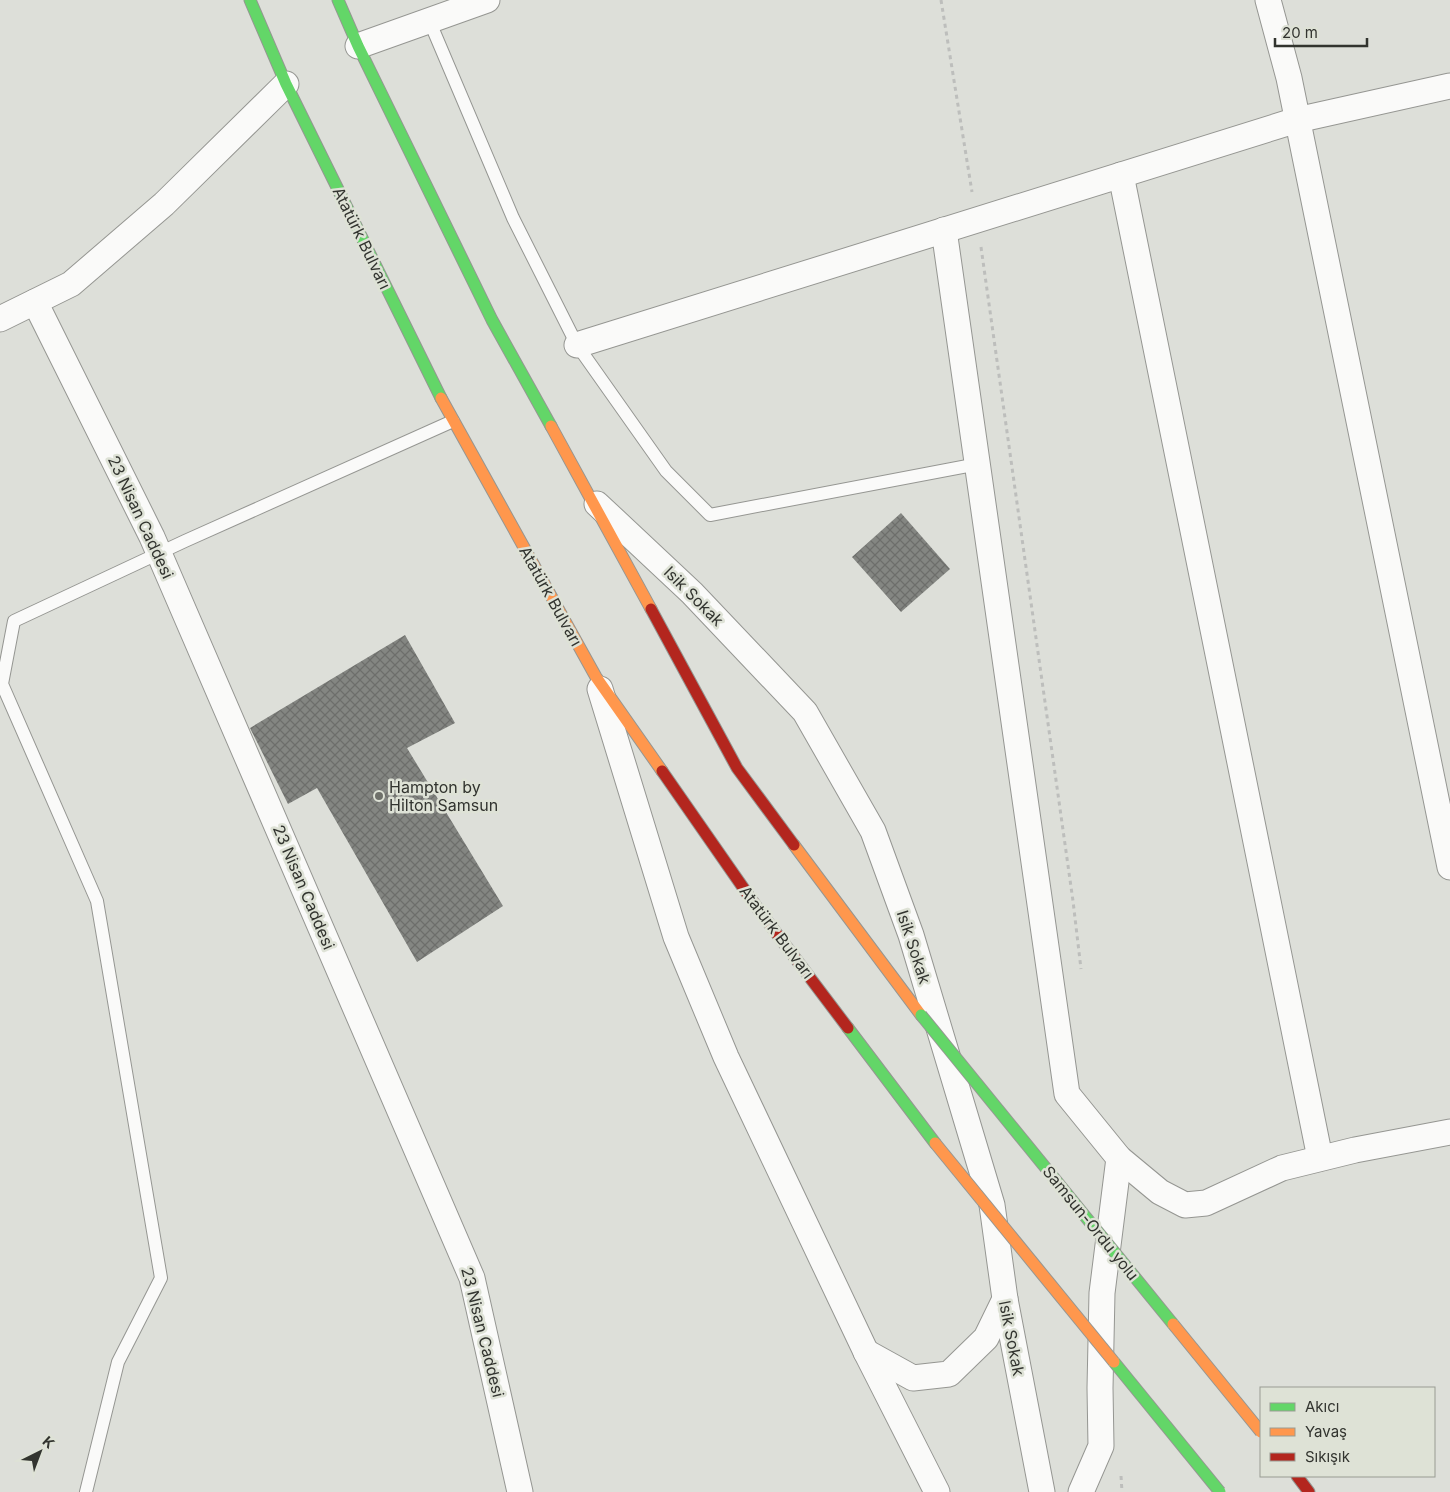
<svg xmlns="http://www.w3.org/2000/svg" width="1450" height="1492" viewBox="0 0 1450 1492" font-family="Inter,sans-serif">
	<defs>
		<pattern id="building-cross-hatch" width="8" height="8" patternUnits="userSpaceOnUse" patternTransform="scale(1.25)"><rect width="8" height="8" fill="#848682"/><path d="M0 0l8 8M0 8l8-8" fill="none" stroke="#6d6e6b"/></pattern>
	</defs>
	<rect width="100%" height="100%" fill="#dddfd9"/>
	<g fill="url(#building-cross-hatch)">
		<polygon points="901,513 950,569 901,612 852,557"/>
		<polygon points="405,635 455,723 407,748 503,906 417,962 317,788 288,804 250,728"/>
	</g>
	<g fill="none" stroke-linecap="round" stroke-linejoin="round">
		<defs>
			<g id="lane">
				<polyline points="429,20 513,218 577,345 666,471 710,515 978,464"/>
				<polyline points="86,1492 118,1362 161,1278 97,901 2,684 14,621 185,541 453,421"/>
			</g>
			<g id="street">
				<polyline points="1268,0 1289,78 1450,867"/>
				<polyline points="358,46 487,0"/>
				<polyline points="1121,175 1320,1158"/>
				<polyline points="944,230 1067,1094 1119,1158 1160,1192 1185,1205 1206,1203 1282,1168 1355,1150 1450,1132"/>
				<polyline points="35,302 152,537 472,1278 520,1492"/>
				<polyline points="0,319 71,284 164,204 286,84"/>
				<polyline points="577,345 1297,120 1450,86"/>
				<polyline points="597,504 692,593 805,712 873,831 911,935 992,1205 1005,1299 1042,1492"/>
				<polyline points="600,689 676,937 726,1057 866,1352 937,1492"/>
				<polyline points="866,1352 913,1378 949,1374 986,1338 1005,1299"/>
				<polyline points="1081,1492 1101,1446 1100,1388 1102,1293 1119,1158"/>
			</g>
			<g id="fast">
				<polyline points="250,0 286,84 441,398"/>
				<polyline points="338,0 358,46 492,320 551,426"/>
				<polyline points="848,1028 935,1143"/>
			</g>
			<g id="slow">
				<polyline points="441,398 596,677 662,771"/>
				<polyline points="551,426 651,609"/>
				<polyline points="794,845 921,1015"/>
			</g>
			<g id="jam">
				<polyline points="651,609 737,768 794,845"/>
				<polyline points="662,771 758,909 848,1028"/>
				<polyline points="1297,1476 1309,1492"/>
			</g>
		</defs>
		<use href="#lane" stroke="#959692" stroke-width="14"/>
		<use href="#street" stroke="#959692" stroke-width="27"/>
		<use href="#fast" stroke="#959692" stroke-width="13"/>
		<use href="#slow" stroke="#959692" stroke-width="13"/>
		<use href="#jam" stroke="#959692" stroke-width="13"/>
		<g stroke="#bdbebc" stroke-width="3" stroke-dasharray="4 4" stroke-linecap="butt">
			<polyline points="941,0 972,192"/>
			<polyline points="981,247 1073,901 1081,969"/>
			<polyline points="1121,1476 1122,1492"/>
		</g>
		<use href="#lane" stroke="#fafaf9" stroke-width="12"/>
		<use href="#street" stroke="#fafaf9" stroke-width="25"/>
		<use href="#fast" stroke="#63d668" stroke-width="11"/>
		<use href="#slow" stroke="#ff974d" stroke-width="11"/>
		<use href="#jam" stroke="#b3261e" stroke-width="11"/>
		<defs>
			<g id="fast-bridge">
				<polyline points="921,1015 1173,1324"/>
				<polyline points="1114,1362 1220,1492"/>
			</g>
			<g id="slow-bridge">
				<polyline points="935,1143 1114,1362"/>
				<polyline points="1173,1324 1261,1432"/>
			</g>
		</defs>
		<use href="#fast-bridge" stroke="#959692" stroke-width="13" stroke-linecap="butt"/>
		<use href="#slow-bridge" stroke="#959692" stroke-width="13" stroke-linecap="butt"/>
		<use href="#fast-bridge" stroke="#63d668" stroke-width="11"/>
		<use href="#slow-bridge" stroke="#ff974d" stroke-width="11"/>
	</g>
	<circle fill="#6e706a" stroke="#dee2d6" stroke-width="2" cx="379" cy="796" r="5"/>
	<g text-anchor="middle" dominant-baseline="central" stroke-width="5" stroke-linejoin="round" paint-order="stroke">
		<g font-size="16" fill="#32342f" stroke="#dee2d6">
			<text transform="translate(362 238) rotate(64)">Atatürk Bulvarı</text>
			<text transform="translate(141 517) rotate(65)">23 Nisan Caddesi</text>
			<text transform="translate(551 596) rotate(61)">Atatürk Bulvarı</text>
			<text transform="translate(694 596) rotate(45)">Isik Sokak</text>
			<text transform="translate(304 887) rotate(67)">23 Nisan Caddesi</text>
			<text transform="translate(777 932) rotate(53)">Atatürk Bulvarı</text>
			<text transform="translate(914 947) rotate(72)">Isik Sokak</text>
			<text transform="translate(1091 1223) rotate(51)">Samsun-Ordu yolu</text>
			<text transform="translate(483 1332) rotate(76)">23 Nisan Caddesi</text>
			<text transform="translate(1012 1338) rotate(79)">Isik Sokak</text>
		</g>
		<g font-size="16" fill="#32342f" stroke="#dee2d6" text-anchor="start">
			<text x="389" y="787">Hampton by<tspan x="389" dy="18">Hilton Samsun</tspan></text>
		</g>
	</g>
	<rect x="1260" y="1387" width="175" height="90" fill="#dee2d6" stroke="#999c93"/>
	<rect x="1270" y="1403" width="25" height="8" fill="#63d668" stroke="#999c93"/>
	<text x="1305" y="1412" font-size="15" fill="#32342f">Akıcı</text>
	<rect x="1270" y="1428" width="25" height="8" fill="#ff974d" stroke="#999c93"/>
	<text x="1305" y="1437" font-size="15" fill="#32342f">Yavaş</text>
	<rect x="1270" y="1453" width="25" height="8" fill="#b3261e" stroke="#999c93"/>
	<text x="1305" y="1462" font-size="15" fill="#32342f">Sıkışık</text>
	<g transform="translate(40 1452) rotate(42)" stroke="#dee2d6" stroke-width="4" paint-order="stroke">
	<path d="M0-4L9 19L0 12L-9 19Z" fill="#32342f"/>
	<text y="-8" font-size="14" font-weight="bold" text-anchor="middle" fill="#32342f">K</text>
	</g>
	<path d="M1275 38v8h92v-8" fill="none" stroke="#32342f" stroke-width="2.5"/>
	<text x="1282" y="38" font-size="15" fill="#32342f" stroke="#dee2d6" stroke-width="4" paint-order="stroke">20 m</text>
</svg>
